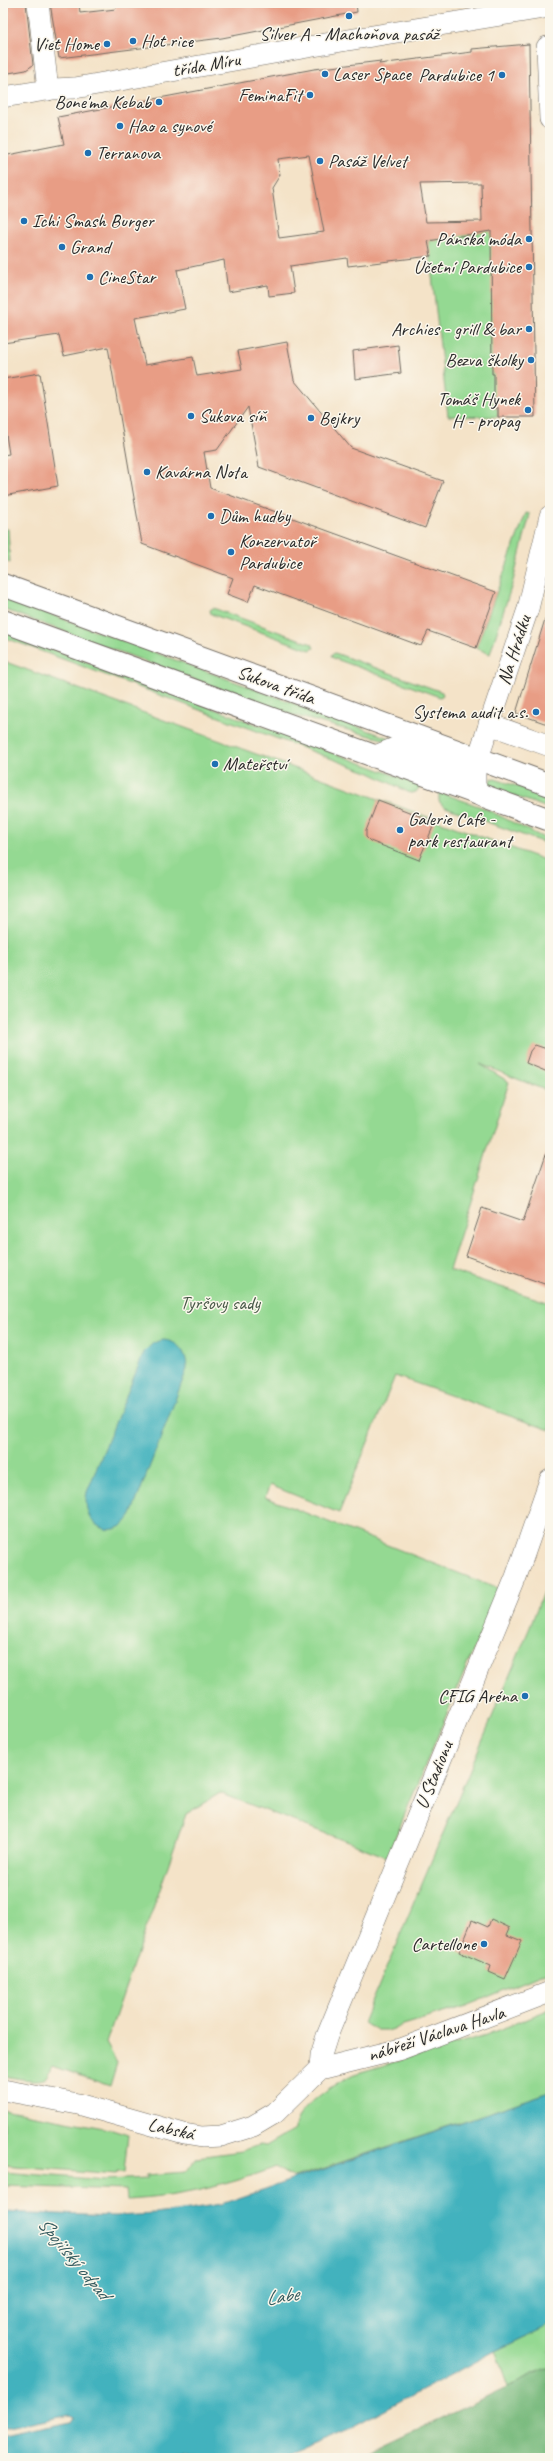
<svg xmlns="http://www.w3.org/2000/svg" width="553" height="2461" viewBox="0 0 553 2461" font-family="Caveat,sans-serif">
	<rect width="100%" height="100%" fill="#fbf7ec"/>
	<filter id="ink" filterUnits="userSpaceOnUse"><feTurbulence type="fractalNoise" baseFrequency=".025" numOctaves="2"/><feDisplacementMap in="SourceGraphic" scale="8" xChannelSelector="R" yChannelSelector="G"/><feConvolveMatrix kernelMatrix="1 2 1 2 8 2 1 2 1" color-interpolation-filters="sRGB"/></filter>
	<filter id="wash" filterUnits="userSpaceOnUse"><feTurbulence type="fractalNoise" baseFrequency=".012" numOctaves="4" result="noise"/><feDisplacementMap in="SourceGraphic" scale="16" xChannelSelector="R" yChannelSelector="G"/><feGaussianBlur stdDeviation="0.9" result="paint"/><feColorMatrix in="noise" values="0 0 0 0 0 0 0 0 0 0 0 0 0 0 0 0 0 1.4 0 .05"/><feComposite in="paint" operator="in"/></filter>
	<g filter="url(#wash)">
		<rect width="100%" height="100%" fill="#f4e3c8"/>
		<g fill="#94d992" stroke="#60825e">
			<polygon points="496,230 492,357 495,357 492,374 498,374 495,408 498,408 498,417 448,416 428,241"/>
			<polygon points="526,513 530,514 513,581 490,654 476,648"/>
			<polygon points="3,529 8,529 10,563 3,560"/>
			<polygon points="3,597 430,753 428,756 382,739 289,714 3,609"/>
			<polygon points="213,608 312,644 314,648 310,650 211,614 210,610"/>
			<polygon points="3,631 421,785 416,792 410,793 370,773 3,637"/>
			<polygon points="335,653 442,692 443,695 440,697 333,658 331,655"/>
			<path d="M 3,661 L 550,862 L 550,1092 L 480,1064 L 509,1082 L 449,1270 L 550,1303 L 550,1430 L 395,1376 L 339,1513 L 270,1485 L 265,1497 L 499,1589 L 387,1857 L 220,1793 L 186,1814 L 106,2043 L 117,2063 L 110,2086 L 53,2066 C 51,2069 49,2075 47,2077 C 40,2084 12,2077 3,2076 Z"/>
			<polygon points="492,778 550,797 550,809 490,787 488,784"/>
			<polygon points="439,792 484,808 550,841 550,845 443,806 439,801"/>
			<polygon points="550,1573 550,1971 466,2006 387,2030 377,2030 363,2023 530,1627"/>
			<path d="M 550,2009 L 550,2092 L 294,2178 L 276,2167 C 227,2186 179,2197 127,2200 L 126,2190 L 3,2186 L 3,2172 L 104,2180 L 147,2178 L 145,2175 L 186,2172 L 197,2157 L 242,2151 L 259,2145 L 266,2146 L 295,2129 C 293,2110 338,2081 354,2074 L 486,2035 Z"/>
			<polygon points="3,2109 109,2129 128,2135 124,2172 117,2172 116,2174 3,2165"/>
			<polygon points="550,2325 550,2367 508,2387 495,2351"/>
		</g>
		<polygon fill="#77b97c" stroke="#517254" points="550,2367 550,2458 357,2458"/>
		<g fill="#43b2be" stroke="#376e74">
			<path d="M 163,1340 C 179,1341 187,1353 187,1369 L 131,1515 C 114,1544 80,1526 87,1492 L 144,1352 L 153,1343 Z"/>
			<polygon points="550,2092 550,2325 495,2351 348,2430 280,2458 3,2458 3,2436 71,2422 74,2417 70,2415 3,2429 3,2212 115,2216 156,2214 221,2204"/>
		</g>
		<g id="blocks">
			<g fill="#e89d85" fill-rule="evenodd">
				<polygon points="3,3 26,3 33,65 26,70 3,74"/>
				<polygon points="50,3 79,3 80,13 116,9 115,3 356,3 357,12 222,38 59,58"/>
				<path d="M 529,44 L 535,417 L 498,417 L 498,408 L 494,408 L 494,374 L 492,374 L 491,231 L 428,241 L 431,256 L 348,266 L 347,258 L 290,266 L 294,293 L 269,296 L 268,285 L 228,292 L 224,260 L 177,270 L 185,309 L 135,318 L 145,365 L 193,357 L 197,376 L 242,369 L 238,351 L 287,342 L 294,380 L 351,448 L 443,481 L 425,528 L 259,467 L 248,407 L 217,450 L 204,452 L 210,488 L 496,592 L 476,648 L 428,631 L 421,646 L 255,585 L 248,602 L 227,594 L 233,578 L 142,544 L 108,347 L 64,356 L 59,335 L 3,343 L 3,156 L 64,144 L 58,117 L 314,69 L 381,61 L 379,64 L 472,52 L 472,49 ZM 309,155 L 324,232 L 279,238 L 272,188 L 280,175 L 278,159 ZM 481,183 L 482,221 L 426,222 L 420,184 Z"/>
				<polygon points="398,345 401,373 355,379 353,351"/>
				<polygon points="40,373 58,486 3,496 3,455 9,454 3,415 3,379"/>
				<polygon points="546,616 550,616 550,725 516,713"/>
				<polygon points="378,800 435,822 419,860 370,841 366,837 366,831"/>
				<polygon points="535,1045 550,1050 550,1073 526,1063 530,1051"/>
				<polygon points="547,1151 550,1151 550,1286 466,1256 482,1208 523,1222"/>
				<polygon points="491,1919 510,1928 507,1935 522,1941 505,1979 489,1972 491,1966 459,1952 472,1920 488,1927"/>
			</g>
		</g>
	</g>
	<g filter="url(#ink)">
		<use href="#blocks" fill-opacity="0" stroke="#716b62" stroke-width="1"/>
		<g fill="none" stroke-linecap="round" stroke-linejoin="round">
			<defs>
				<g id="street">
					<polyline points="38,3 48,90"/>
					<polyline points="547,47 550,119"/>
					<polyline points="3,97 53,89 75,88 342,41 550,7"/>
					<polyline points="489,724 550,746"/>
					<polyline points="373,757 395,748 463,771 473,769 478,759"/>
					<polyline points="481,796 475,786 475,767 528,609 550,516"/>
					<polyline points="320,2069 321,2055 327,2036 516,1577 550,1480"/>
					<polyline points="3,2090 78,2104 184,2134 202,2137 221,2136 253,2126 275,2113 320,2069 401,2049 550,1992"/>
				</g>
				<g id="secondary">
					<polyline points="3,585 550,785"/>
					<polyline points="3,621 550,820"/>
				</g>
			</defs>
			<use href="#street" stroke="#716b62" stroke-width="22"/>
			<use href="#secondary" stroke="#716b62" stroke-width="24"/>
			<use href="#street" stroke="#fff" stroke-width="21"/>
			<use href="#secondary" stroke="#fff" stroke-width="22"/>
		</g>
	</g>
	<g fill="#1f6fb2" stroke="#fbf7ec" stroke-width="1.5">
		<circle cx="349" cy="16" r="4"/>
		<circle cx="133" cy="41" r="4"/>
		<circle cx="107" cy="44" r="4"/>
		<circle cx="325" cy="74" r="4"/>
		<circle cx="502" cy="75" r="4"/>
		<circle cx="310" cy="95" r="4"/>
		<circle cx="159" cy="102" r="4"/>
		<circle cx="120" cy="126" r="4"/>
		<circle cx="88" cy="153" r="4"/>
		<circle cx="320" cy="161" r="4"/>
		<circle cx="24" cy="221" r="4"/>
		<circle cx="529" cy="239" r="4"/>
		<circle cx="62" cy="247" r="4"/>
		<circle cx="529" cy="267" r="4"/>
		<circle cx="90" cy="277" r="4"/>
		<circle cx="529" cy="329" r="4"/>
		<circle cx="531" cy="360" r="4"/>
		<circle cx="528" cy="410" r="4"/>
		<circle cx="191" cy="416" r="4"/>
		<circle cx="311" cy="418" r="4"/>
		<circle cx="147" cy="472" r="4"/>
		<circle cx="211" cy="516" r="4"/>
		<circle cx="231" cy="552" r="4"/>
		<circle cx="536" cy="712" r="4"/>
		<circle cx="215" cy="764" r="4"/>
		<circle cx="400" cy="830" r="4"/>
		<circle cx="525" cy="1696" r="4"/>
		<circle cx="484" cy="1944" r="4"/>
	</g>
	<g text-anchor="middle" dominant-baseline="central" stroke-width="3" stroke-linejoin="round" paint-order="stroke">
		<g font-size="19" fill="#2b2b2b" stroke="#fbf7ec" text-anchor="start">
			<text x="349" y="34" text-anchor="middle">Silver A - Machoňova pasáž</text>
			<text x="141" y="41">Hot rice</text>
			<text x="99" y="44" text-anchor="end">Viet Home</text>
			<text x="333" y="74">Laser Space</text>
			<text x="494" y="75" text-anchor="end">Pardubice 1</text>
			<text x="302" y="95" text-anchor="end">FeminaFit</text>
			<text x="151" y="102" text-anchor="end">Bone'ma Kebab</text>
			<text x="128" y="126">Hao a synové</text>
			<text x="96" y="153">Terranova</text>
			<text x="328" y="161">Pasáž Velvet</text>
			<text x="32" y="221">Ichi Smash Burger</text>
			<text x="521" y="239" text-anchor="end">Pánská móda</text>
			<text x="70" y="247">Grand</text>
			<text x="521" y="267" text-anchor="end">Účetní Pardubice</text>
			<text x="98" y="277">CineStar</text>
			<text x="521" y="329" text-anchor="end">Archies - grill &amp; bar</text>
			<text x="523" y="360" text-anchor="end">Bezva školky</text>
			<text x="520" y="399" text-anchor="end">Tomáš Hynek<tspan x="520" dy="22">H - propag</tspan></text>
			<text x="199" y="416">Sukova síň</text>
			<text x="319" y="418">Bejkry</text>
			<text x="155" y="472">Kavárna Nota</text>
			<text x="219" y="516">Dům hudby</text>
			<text x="239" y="541">Konzervatoř<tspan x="239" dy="22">Pardubice</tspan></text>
			<text x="528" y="712" text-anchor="end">Systema audit a.s.</text>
			<text x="223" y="764">Mateřství</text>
			<text x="408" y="819">Galerie Cafe -<tspan x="408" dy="22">park restaurant</tspan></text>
			<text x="517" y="1696" text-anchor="end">CFIG Aréna</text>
			<text x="476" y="1944" text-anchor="end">Cartellone</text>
		</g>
		<g font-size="19" fill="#2b2b2b" stroke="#fbf7ec">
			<text transform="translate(206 65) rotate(-10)">třída Míru</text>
			<text transform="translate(514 650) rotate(-72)">Na Hrádku</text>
			<text transform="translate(276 685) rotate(20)">Sukova třída</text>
			<text transform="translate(434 1775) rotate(-68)">U Stadionu</text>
			<text transform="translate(436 2034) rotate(-18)">nábřeží Václava Havla</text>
			<text transform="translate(171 2129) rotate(13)">Labská</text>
		</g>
		<g font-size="19" fill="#455645" stroke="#fbf7ec">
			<text x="220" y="1303">Tyršovy sady</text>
		</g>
		<g font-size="20" font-style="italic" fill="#335a5e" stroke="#fbf7ec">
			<text transform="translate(74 2258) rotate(50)">Spojilský odpad</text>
			<text transform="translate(282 2296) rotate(-9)">Labe</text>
		</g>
	</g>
	<rect width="553" height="2461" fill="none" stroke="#fbf7ec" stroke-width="16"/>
</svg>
